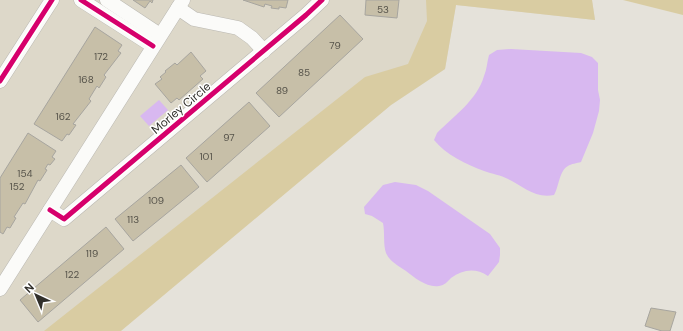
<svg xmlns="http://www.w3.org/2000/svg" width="683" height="331" viewBox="0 0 683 331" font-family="'DM Sans',sans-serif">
	<rect width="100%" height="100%" fill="#e5e2da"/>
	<polygon fill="#ddd8c9" points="0,0 592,0 595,20 456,5 445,69 391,105 113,331 0,331"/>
	<g fill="#d9cca2">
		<polygon points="426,0 592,0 595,20 456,5 445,69 391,105 121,331 44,331 365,77 408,64 427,21"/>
		<polygon points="623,0 683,0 683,15"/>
	</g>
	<g fill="#d8b8f0">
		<path d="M 511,49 L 581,53 L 592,57 L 598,63 L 598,90 L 600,100 L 599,111 L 593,133 L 581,162 C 577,163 571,164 568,166 C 559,171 559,187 554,195 C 535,199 523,186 508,179 C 501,175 492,174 484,171 C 467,165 445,154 434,140 L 437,133 C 454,116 477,100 484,76 C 487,69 487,62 489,55 L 497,50 Z"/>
		<polygon points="159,100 168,110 149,126 140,116"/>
		<path d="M 395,182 L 416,185 L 428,191 L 490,234 L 500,248 L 500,255 L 499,262 L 488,276 C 476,268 463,269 451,278 C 447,282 445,285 439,286 C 427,288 415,278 406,271 C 399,266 390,262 386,253 C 383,244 385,233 383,223 L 372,216 L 365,214 L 364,207 L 383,185 Z"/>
	</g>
	<g fill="#c7bfa8" stroke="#a7a59f">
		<polygon points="133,0 153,0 152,3 150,1 145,8"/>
		<polygon points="243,0 288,0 286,8 279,7 279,9 271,8 272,6 265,4 264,7"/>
		<polygon points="366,0 399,0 397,18 365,15"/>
		<polygon points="340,15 363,39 279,117 256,93"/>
		<polygon points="95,27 122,45 118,51 121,53 104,75 106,77 99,88 97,86 89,99 91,101 73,124 76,125 69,135 67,134 62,141 34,124"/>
		<polygon points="191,52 206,71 200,76 203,79 179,100 177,98 171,103 155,84 162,79 160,77 166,72 165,71 175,63 177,65"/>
		<polygon points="249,102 270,126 207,182 186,158"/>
		<polygon points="28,133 56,151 52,157 55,159 50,165 48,164 45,169 47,170 40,181 38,180 25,204 23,203 14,217 16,218 10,228 7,227 3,234 0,232 0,178"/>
		<polygon points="181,165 199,187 133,241 115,219"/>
		<polygon points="106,227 124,249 38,322 20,300"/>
		<polygon points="651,308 676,312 670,331 662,331 645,326"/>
	</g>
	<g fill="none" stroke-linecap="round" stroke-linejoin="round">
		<defs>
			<g id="minor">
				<polyline points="81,0 153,46"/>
				<polyline points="107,0 160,35"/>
				<polyline points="178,8 194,19 238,28 252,38 264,51"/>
				<polyline points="0,81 52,0"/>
				<polyline points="50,210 64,219 306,15 322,0"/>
				<polyline points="0,289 183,0"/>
			</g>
		</defs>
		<use href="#minor" stroke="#bab8b2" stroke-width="15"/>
		<use href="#minor" stroke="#fbfbf9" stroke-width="14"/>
		<defs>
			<g id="cycleway">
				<polyline points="81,0 153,46"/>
				<polyline points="0,81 52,0"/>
				<polyline points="50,210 64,219 306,15 322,0"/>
			</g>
		</defs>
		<use href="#cycleway" stroke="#fff" stroke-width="8"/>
		<use href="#cycleway" stroke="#d6006c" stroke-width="5"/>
	</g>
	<g text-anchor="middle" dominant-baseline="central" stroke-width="3" stroke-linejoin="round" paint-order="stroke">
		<g font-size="10" fill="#56534a">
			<text x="383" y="9">53</text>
			<text x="335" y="45">79</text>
			<text x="101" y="56">172</text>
			<text x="304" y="72">85</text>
			<text x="86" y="79">168</text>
			<text x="282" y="90">89</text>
			<text x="63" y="116">162</text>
			<text x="229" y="137">97</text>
			<text x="206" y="156">101</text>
			<text x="25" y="173">154</text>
			<text x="17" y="186">152</text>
			<text x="156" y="200">109</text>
			<text x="133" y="219">113</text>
			<text x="92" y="253">119</text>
			<text x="72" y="274">122</text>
		</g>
		<g font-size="12" fill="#312f2a" stroke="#fff">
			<text transform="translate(181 108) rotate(-40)">Morley Circle</text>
		</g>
	</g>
	<g transform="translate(36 295) rotate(316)" stroke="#ffffff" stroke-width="3" paint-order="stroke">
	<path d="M0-3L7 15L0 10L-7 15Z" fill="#312f2a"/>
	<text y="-6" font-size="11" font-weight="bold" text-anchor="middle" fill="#312f2a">N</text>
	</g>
</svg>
